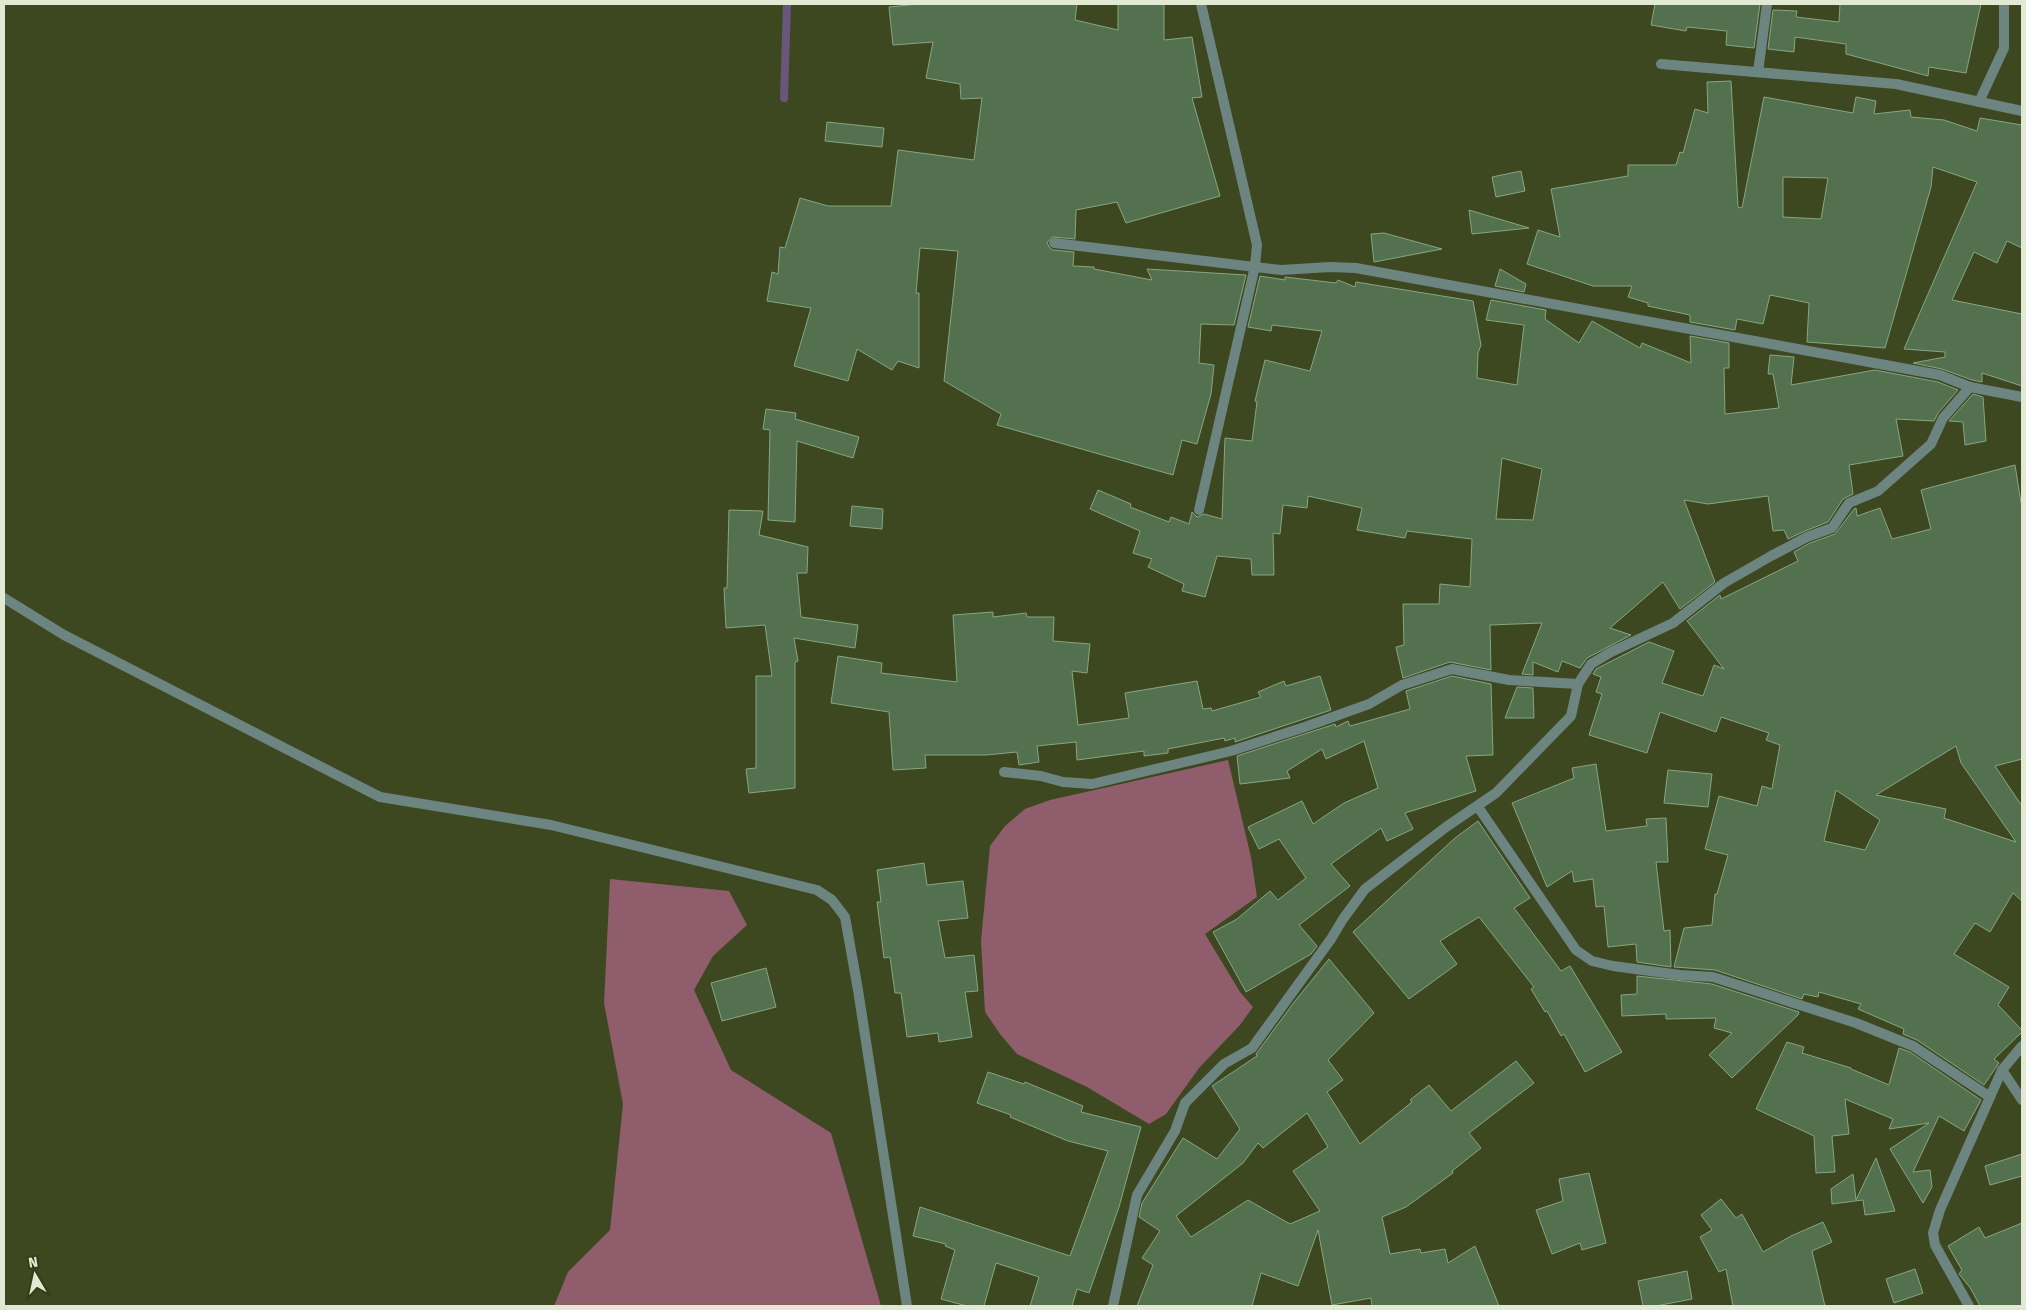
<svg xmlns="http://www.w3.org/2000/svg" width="2026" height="1310" viewBox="0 0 2026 1310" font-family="'Fira Sans',sans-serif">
	<rect width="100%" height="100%" fill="#3e4820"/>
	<g fill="#905d6c">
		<polygon points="1228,760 1251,857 1257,897 1205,934 1240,992 1253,1007 1240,1025 1199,1068 1166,1114 1149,1124 1087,1087 1017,1054 1000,1034 985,1012 981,941 990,846 1005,826 1025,809 1050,800"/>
		<polygon points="610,879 729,891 747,925 713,956 694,990 731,1070 831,1133 881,1306 554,1306 568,1272 610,1230 623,1104 604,1003"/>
	</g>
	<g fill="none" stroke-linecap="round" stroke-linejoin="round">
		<polyline stroke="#68567b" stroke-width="8" points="784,98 787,4"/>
	</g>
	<g fill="#54714f" stroke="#87a681" fill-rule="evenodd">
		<polygon points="918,4 1077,4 1075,20 1118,30 1118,4 1164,4 1164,40 1192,37 1202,97 1192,98 1220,196 1126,223 1117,202 1076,210 1075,239 1052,237 1047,243 1050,248 1053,250 1074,252 1073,266 1094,267 1094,269 1152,280 1147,269 1246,275 1234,325 1201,324 1199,363 1214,365 1211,394 1197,444 1182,440 1173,475 997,425 1001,414 944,381 958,251 920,248 916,293 919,293 919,368 898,361 892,370 857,349 848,381 794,366 811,308 767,301 772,272 778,274 780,247 785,248 800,198 828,206 891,206 898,150 974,160 982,98 961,99 960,84 926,78 933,42 893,45 889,7"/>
		<polygon points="1655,4 1760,4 1754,48 1726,45 1727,31 1687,27 1686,31 1651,25"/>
		<polygon points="1840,4 1981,4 1966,73 1929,67 1928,76 1846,54 1846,44 1795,37 1794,52 1768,49 1773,10 1797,11 1796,17 1839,22"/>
		<path d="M 1731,81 L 1738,207 L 1742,208 L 1764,97 L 1853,113 L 1856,97 L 1876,101 L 1874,114 L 1910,110 L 1911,117 L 1944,120 L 1977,131 L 1980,118 L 2022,125 L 2022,248 L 2007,241 L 1997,263 L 1974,252 L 1952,300 L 2022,314 L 2022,386 L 1982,373 L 1982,382 L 1972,380 L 1942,369 L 1913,363 L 1945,357 L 1945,352 L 1904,349 L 1977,182 L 1933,167 L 1931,187 L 1885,348 L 1807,342 L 1809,303 L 1770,295 L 1763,324 L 1737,319 L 1735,330 L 1690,322 L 1690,315 L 1648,306 L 1648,303 L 1628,297 L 1632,286 L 1593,286 L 1527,264 L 1538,230 L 1560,237 L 1551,189 L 1628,176 L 1628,165 L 1676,165 L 1680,152 L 1683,153 L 1695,109 L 1708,113 L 1707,82 ZM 1783,177 L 1828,178 L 1821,219 L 1783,217 Z"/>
		<polygon points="827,122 884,128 882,147 825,141"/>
		<polygon points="1521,171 1525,191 1496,197 1492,177"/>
		<polygon points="1469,210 1529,228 1472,234"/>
		<polygon points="1384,233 1442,249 1374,262 1371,234"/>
		<polygon points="1500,269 1526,284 1524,292 1495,286"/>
		<path d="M 1260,276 L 1285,280 L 1285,277 L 1336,283 L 1338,280 L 1355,287 L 1356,282 L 1473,301 L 1481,345 L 1478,353 L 1477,378 L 1517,385 L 1524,325 L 1486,320 L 1491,300 L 1546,310 L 1545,319 L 1579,343 L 1592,321 L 1640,348 L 1642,343 L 1691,363 L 1690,336 L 1729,343 L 1729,368 L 1724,368 L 1725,414 L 1779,408 L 1773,374 L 1768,374 L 1770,355 L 1794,357 L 1791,385 L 1875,370 L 1938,382 L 1958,390 L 1938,413 L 1934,421 L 1896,419 L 1903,456 L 1849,465 L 1853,494 L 1843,499 L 1828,522 L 1805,531 L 1788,539 L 1784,530 L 1773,531 L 1768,496 L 1708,504 L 1684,500 L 1715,582 L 1680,609 L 1663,582 L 1610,628 L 1631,635 L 1587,658 L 1580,668 L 1562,661 L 1558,672 L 1533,662 L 1533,675 L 1522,674 L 1542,623 L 1490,625 L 1491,670 L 1450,662 L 1403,678 L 1396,647 L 1404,645 L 1403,604 L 1439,604 L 1440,584 L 1470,587 L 1472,539 L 1407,531 L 1405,538 L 1357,530 L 1362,508 L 1308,496 L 1307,508 L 1283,505 L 1280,534 L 1273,533 L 1274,575 L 1252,575 L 1251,559 L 1217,556 L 1205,597 L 1182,591 L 1184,584 L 1148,567 L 1152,559 L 1133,553 L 1140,531 L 1090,509 L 1098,490 L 1131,504 L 1130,507 L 1169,522 L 1171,517 L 1189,524 L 1192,512 L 1197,517 L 1204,514 L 1222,519 L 1225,438 L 1252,441 L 1257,402 L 1255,401 L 1265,360 L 1310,371 L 1322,331 L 1272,325 L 1271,331 L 1248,327 ZM 1502,458 L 1542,469 L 1533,520 L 1496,519 Z"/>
		<polygon points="1973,394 1983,397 1986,441 1965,445 1963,422 1949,421"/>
		<polygon points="766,409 796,413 795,419 859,437 853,458 797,441 795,522 768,520 770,430 763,429"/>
		<path d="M 2015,465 L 2022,509 L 2022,759 L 1995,766 L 2022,806 L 2022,901 L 2013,893 L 1990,932 L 1975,923 L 1954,954 L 2009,987 L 1998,1005 L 2022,1030 L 2022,1032 L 1994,1059 L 1999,1063 L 1984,1085 L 1917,1040 L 1903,1034 L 1904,1029 L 1858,1009 L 1861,1004 L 1819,992 L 1818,997 L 1804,994 L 1802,999 L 1715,970 L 1674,967 L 1684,928 L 1712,925 L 1715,894 L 1717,894 L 1728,855 L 1705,849 L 1719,796 L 1757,806 L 1762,786 L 1772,789 L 1780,745 L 1766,740 L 1769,733 L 1721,717 L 1716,732 L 1660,712 L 1647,753 L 1589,735 L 1602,694 L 1596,692 L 1601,677 L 1593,674 L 1596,669 L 1649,642 L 1674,651 L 1662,683 L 1703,696 L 1714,665 L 1724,669 L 1687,621 L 1720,595 L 1721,599 L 1798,561 L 1794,552 L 1810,543 L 1835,534 L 1854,509 L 1856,508 L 1857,516 L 1880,508 L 1892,539 L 1931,529 L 1921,490 ZM 1956,746 L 1961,763 L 2016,842 L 1944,818 L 1946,809 L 1876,795 ZM 1836,790 L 1880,820 L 1865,850 L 1824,841 Z"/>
		<polygon points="852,506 883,509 882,529 850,526"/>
		<polygon points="729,510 763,511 759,535 808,547 807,573 797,573 801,617 858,625 855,648 794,638 798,661 795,662 795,788 749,793 746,769 756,768 756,676 772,676 765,625 726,628 724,588 727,588"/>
		<polygon points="993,612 993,617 1026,613 1027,617 1054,617 1053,641 1090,644 1087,673 1072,671 1078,725 1129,718 1125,693 1197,681 1203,709 1211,708 1212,711 1261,697 1258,692 1284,681 1286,686 1320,676 1331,710 1235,742 1235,738 1225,741 1224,738 1168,749 1168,753 1144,756 1144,751 1077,760 1076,742 1037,746 1039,762 1019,765 1017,752 986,755 925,755 926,768 893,770 889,712 831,703 838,656 882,663 881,673 957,682 953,615"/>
		<polygon points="1452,676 1491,684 1493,755 1466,756 1476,791 1405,813 1413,829 1387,841 1381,828 1331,864 1350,886 1299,925 1317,946 1311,954 1246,992 1213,932 1237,919 1270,891 1278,900 1306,878 1279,839 1259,849 1248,827 1302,801 1313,824 1344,803 1378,788 1364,741 1326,759 1322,749 1287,771 1290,778 1240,784 1237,756 1335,724 1336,727 1348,721 1350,726 1410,709 1406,691"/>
		<polygon points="1517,687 1533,688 1534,718 1505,718"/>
		<polygon points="1596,764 1606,831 1647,826 1646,819 1666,818 1668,862 1656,862 1664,931 1670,930 1671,967 1637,962 1636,944 1608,947 1604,906 1596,907 1593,879 1574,882 1572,871 1547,887 1512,803 1574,778 1572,768"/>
		<polygon points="1668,770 1712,774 1708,807 1664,803"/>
		<polygon points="1478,821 1530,898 1514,908 1561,971 1570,966 1622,1052 1585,1072 1564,1034 1561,1036 1547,1011 1545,1012 1531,989 1534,987 1479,917 1440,941 1457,964 1409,999 1353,932 1455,838"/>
		<polygon points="924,863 927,885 963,881 968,918 938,921 945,958 974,955 978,991 965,992 972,1037 939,1042 938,1033 907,1037 901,993 895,993 890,957 884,958 877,902 881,902 877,870"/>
		<path d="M 1329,959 L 1374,1013 L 1328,1060 L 1343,1080 L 1327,1092 L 1360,1144 L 1412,1102 L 1410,1100 L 1429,1085 L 1451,1111 L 1516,1061 L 1534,1083 L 1469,1133 L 1481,1148 L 1452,1171 L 1453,1173 L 1406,1207 L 1382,1217 L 1390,1254 L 1420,1249 L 1421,1253 L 1445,1249 L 1448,1263 L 1475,1246 L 1499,1306 L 1372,1306 L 1371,1298 L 1332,1305 L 1318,1230 L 1298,1286 L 1261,1273 L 1252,1306 L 1137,1306 L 1153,1265 L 1142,1258 L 1160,1231 L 1139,1217 L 1142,1203 L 1183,1138 L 1217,1159 L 1240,1129 L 1212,1086 L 1257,1056 L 1256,1054 L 1295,1001 ZM 1307,1113 L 1328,1147 L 1293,1171 L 1320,1211 L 1290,1224 L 1248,1200 L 1191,1237 L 1176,1216 L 1243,1163 L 1258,1143 L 1263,1148 Z"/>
		<polygon points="766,968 776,1007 722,1021 711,983"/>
		<polygon points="1637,976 1712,984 1799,1012 1798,1015 1732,1078 1709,1055 1732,1033 1714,1028 1716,1018 1666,1019 1666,1014 1622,1016 1621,995 1637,994"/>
		<polygon points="1787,1042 1804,1047 1802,1053 1851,1068 1851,1069 1889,1085 1899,1048 1910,1052 1981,1100 1964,1131 1939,1116 1913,1172 1930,1170 1932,1187 1923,1203 1890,1149 1929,1123 1889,1129 1893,1119 1845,1099 1849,1134 1832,1136 1835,1172 1816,1173 1814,1136 1756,1109"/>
		<polygon points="988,1072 1024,1084 1025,1082 1083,1106 1081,1112 1141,1127 1119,1207 1089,1293 1077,1289 1072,1306 1030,1306 1039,1277 996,1263 984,1306 967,1306 941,1299 955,1250 945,1246 946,1244 913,1236 920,1207 1070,1256 1108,1151 1068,1141 1010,1117 1011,1115 977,1103"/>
		<polygon points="2022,1154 2022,1176 1990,1185 1985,1166"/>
		<polygon points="1876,1158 1895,1211 1865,1215 1863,1200 1832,1204 1831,1189 1853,1174 1856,1200"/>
		<polygon points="1589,1173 1606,1243 1582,1250 1580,1243 1552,1254 1536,1210 1563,1201 1559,1179"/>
		<polygon points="1721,1199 1736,1218 1742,1214 1763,1252 1791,1236 1823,1222 1832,1242 1812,1251 1825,1306 1733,1306 1726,1269 1719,1272 1700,1237 1712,1230 1701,1215"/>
		<polygon points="2022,1223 2022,1306 1980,1306 1971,1289 1959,1274 1962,1270 1948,1246 1979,1227 1985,1238"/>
		<polygon points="1915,1269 1923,1293 1894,1303 1886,1279"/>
		<polygon points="1687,1271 1692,1299 1656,1306 1643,1306 1638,1281"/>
	</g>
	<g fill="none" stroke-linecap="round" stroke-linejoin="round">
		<g stroke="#6d8580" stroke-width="10">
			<polyline points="1661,64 1896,84 2022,111"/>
			<polyline points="1758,72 1767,4"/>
			<polyline points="1979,102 2004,48 2004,4"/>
			<polyline points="1054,243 1281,270 1330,267 1356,268 1940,375 1970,387 2022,397"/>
			<polyline points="1199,510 1255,266 1257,245 1201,4"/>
			<polyline points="4,598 64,635 380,797 551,825 817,890 832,900 845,917 858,990 907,1306"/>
			<polyline points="1004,772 1041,776 1063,782 1092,784 1168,766 1231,751 1305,727 1369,704 1402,685 1452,669 1509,680 1578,684"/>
			<polyline points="1478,807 1576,950 1592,961 1613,966 1680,975 1713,977 1856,1023 1913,1046 1990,1097"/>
			<polyline points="2002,1070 2022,1100"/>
			<polyline points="1113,1306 1137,1195 1175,1131 1185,1103 1224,1064 1252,1048 1331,939 1343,919 1365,889 1446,827 1496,793 1571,716 1578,684 1591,664 1611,652 1673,623 1724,583 1771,556 1807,537 1832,528 1849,503 1878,491 1931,444 1943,418 1970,387"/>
			<polyline points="1969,1306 1935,1245 1933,1233 1940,1210 2002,1070 2022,1046"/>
		</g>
	</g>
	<rect width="2026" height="1310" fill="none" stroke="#e2e9d2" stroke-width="10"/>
	<g transform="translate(35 1275) rotate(351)" stroke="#343d15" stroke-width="4" paint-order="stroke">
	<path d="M0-4L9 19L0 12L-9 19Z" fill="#e2e9d2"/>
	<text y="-8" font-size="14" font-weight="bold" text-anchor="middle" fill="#e2e9d2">N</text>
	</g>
</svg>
